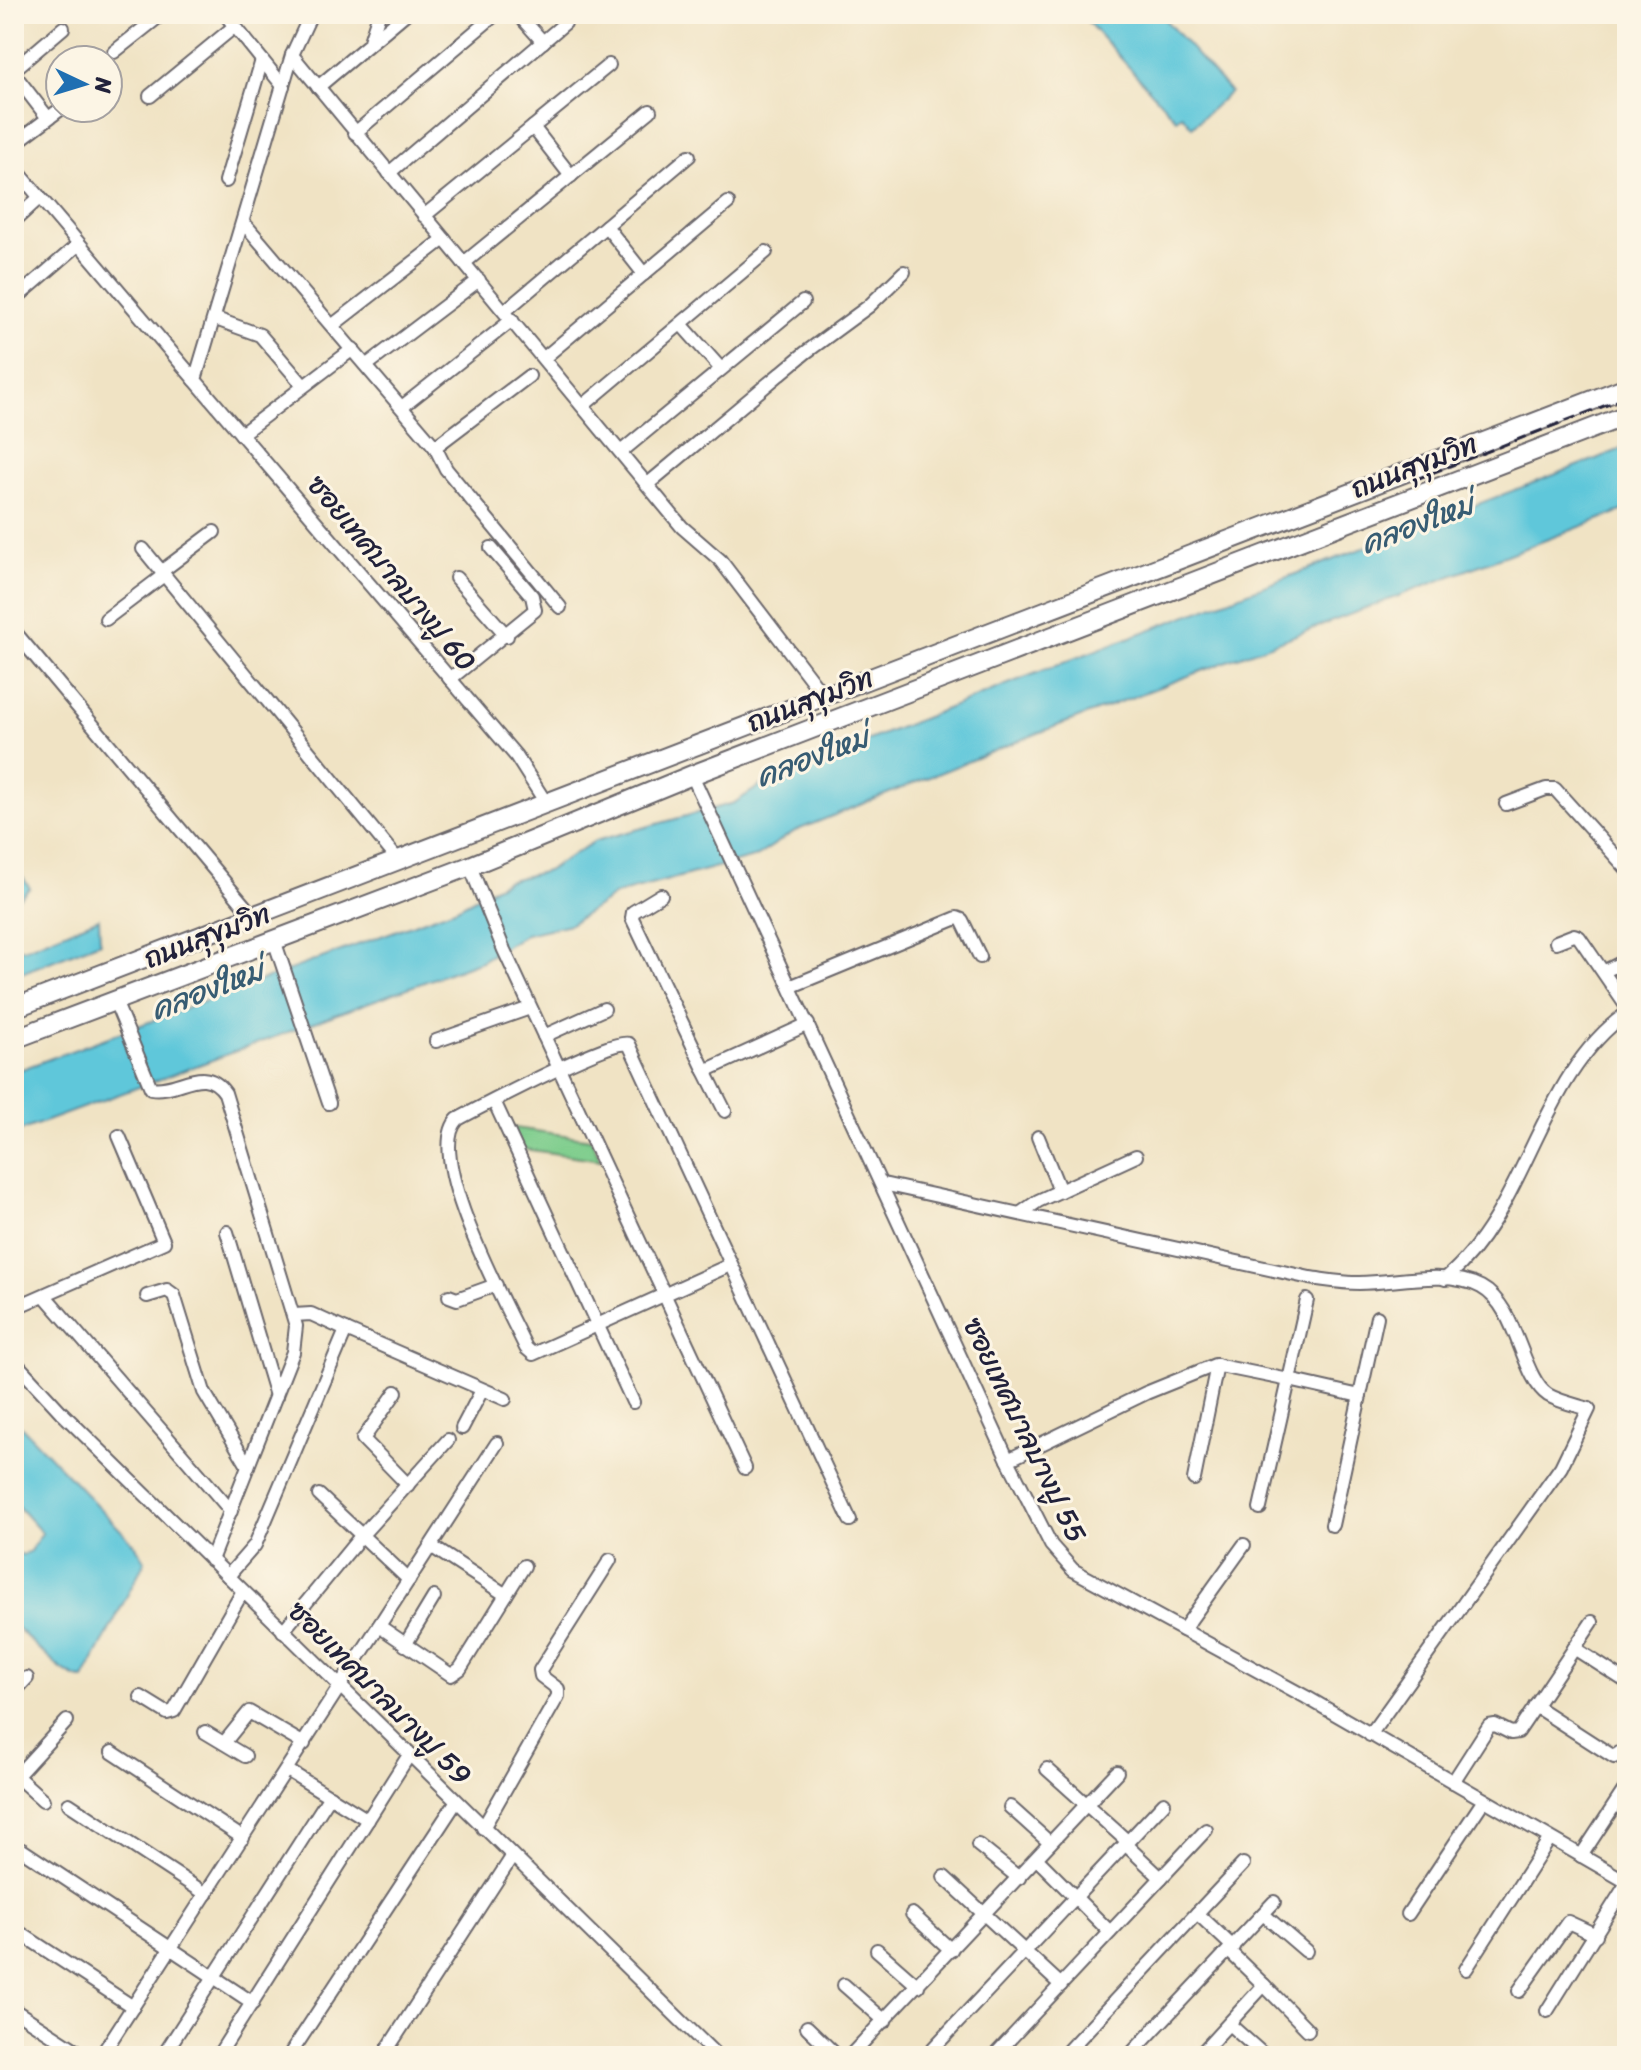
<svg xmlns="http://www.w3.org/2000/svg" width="1641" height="2070" viewBox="0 0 1641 2070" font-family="Sriracha,'Playpen Sans Thai',sans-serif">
	<rect width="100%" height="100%" fill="#fcf5e5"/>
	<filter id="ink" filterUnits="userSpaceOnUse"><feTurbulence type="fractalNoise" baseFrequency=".0125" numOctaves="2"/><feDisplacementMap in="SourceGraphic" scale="16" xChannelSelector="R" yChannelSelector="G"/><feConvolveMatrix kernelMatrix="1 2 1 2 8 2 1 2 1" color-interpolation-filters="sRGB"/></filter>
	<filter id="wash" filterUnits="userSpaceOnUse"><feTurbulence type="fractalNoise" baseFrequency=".006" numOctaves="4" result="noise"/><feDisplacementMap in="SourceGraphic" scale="32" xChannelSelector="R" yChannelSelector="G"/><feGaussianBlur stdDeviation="1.8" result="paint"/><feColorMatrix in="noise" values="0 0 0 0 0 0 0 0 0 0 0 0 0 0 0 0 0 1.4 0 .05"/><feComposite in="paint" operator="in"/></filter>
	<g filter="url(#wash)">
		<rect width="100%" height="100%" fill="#f0e3c4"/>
		<polygon fill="#7fcd8d" stroke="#507864" stroke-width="2" points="508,1127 591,1139 601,1160 517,1148"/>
		<g fill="#5ec7da" stroke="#40748a" stroke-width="2">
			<polygon points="1097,14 1160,14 1230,92 1192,127 1182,115 1176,119 1088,22"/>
			<polygon points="1627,447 1627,509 1041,732 795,831 757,856 617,894 570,924 526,934 481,961 14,1133 14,1072 457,908 506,881 547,871 595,841 734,803 769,780 1021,679"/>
			<polygon points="14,872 19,872 30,888 14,902"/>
			<polygon points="99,918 100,942 19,974 14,971 14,946 24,949"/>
			<path d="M 14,1419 L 136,1546 L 145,1561 L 84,1679 C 65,1680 30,1639 14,1625 L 14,1552 L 23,1555 L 30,1551 L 42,1533 L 14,1502 Z"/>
		</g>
	</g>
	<g filter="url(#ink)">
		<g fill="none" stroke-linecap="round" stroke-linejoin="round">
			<defs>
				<g id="minor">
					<polyline points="225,14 283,86"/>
					<polyline points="311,14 292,55 195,380 516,756 546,803"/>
					<polyline points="518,14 543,42"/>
					<polyline points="370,41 379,14"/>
					<polyline points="114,52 162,14"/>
					<polyline points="292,55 682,527 720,560 823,695"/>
					<polyline points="318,87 405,14"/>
					<polyline points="150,96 235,26"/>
					<polyline points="48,118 14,74 16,68 63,28"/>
					<polyline points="533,127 571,176"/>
					<polyline points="355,133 496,14"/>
					<polyline points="14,144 62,108"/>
					<polyline points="14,167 195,380"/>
					<polyline points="389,173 565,23"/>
					<polyline points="226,181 262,60"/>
					<polyline points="424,216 609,65"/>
					<polyline points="14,221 39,198"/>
					<polyline points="243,222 435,447 446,469 560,607"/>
					<polyline points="606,226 644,274"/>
					<polyline points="464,263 650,111"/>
					<polyline points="14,300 79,244"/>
					<polyline points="505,311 689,156"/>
					<polyline points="216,319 260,335 303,385"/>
					<polyline points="681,324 721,369"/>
					<polyline points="333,325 444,239"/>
					<polyline points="544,358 728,203"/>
					<polyline points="367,365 479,280"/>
					<polyline points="584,405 766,252"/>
					<polyline points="402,407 512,320"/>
					<polyline points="241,434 353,349"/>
					<polyline points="435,447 529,376"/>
					<polyline points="622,451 803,302"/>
					<polyline points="649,483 805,353 869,306 904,272"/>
					<polyline points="143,549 398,860"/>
					<polyline points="162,571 214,532"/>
					<polyline points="456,578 507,636"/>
					<polyline points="106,619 164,575"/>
					<polyline points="14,631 253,916"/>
					<polyline points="450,679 535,610 532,596 491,548"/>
					<polyline points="692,775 1008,1460 1051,1545 1073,1570 1306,1697 1627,1882"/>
					<polyline points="1506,804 1546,789 1555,789 1627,869"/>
					<polyline points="470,866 504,950 745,1468"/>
					<polyline points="661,895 633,912 632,918 705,1071"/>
					<polyline points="274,940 329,1103"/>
					<polyline points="1556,942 1574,935 1579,937 1627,1007"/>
					<polyline points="1605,971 1627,960"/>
					<polyline points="792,986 957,918 962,920 980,957"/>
					<path d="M 115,1001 L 151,1088 C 178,1093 204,1062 225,1093 L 296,1326 L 293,1352 L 211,1560"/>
					<polyline points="544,1036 604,1009"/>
					<polyline points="436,1041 530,1008"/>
					<polyline points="494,1101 633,1402"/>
					<polyline points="725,1111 705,1071 808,1024"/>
					<polyline points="1038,1137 1060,1191"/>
					<path d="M 883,1184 L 1310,1278 C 1326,1280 1342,1283 1359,1283 C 1396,1283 1446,1269 1481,1287 C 1518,1307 1521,1377 1548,1395 C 1560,1402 1576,1405 1589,1409 L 1561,1467 L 1370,1735"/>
					<polyline points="1021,1213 1038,1201 1136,1156"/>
					<polyline points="227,1232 276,1396"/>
					<path d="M 730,1265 L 533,1354 L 526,1348 C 507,1307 422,1155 458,1119 C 481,1107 615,1036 629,1044 L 850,1520"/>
					<path d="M 1445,1279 C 1529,1209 1536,1078 1627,1013"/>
					<polyline points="45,1296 231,1511"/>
					<polyline points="147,1296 167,1290 174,1295 204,1392 248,1466"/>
					<polyline points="449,1296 457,1299 496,1285"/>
					<polyline points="14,1308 164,1242 119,1136"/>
					<polyline points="294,1315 311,1314 346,1330"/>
					<polyline points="14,1361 61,1412 717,2056"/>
					<polyline points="396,1392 363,1439 408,1485"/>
					<polyline points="462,1428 482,1390"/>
					<polyline points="1008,1460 1146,1393 1215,1365 1289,1380 1307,1300"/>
					<polyline points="1194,1479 1217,1365"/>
					<polyline points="319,1495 409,1580"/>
					<polyline points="1260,1508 1289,1380 1360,1396"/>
					<polyline points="1332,1525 1377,1317"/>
					<polyline points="431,1546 506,1595"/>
					<polyline points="228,1576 255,1545 346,1330 505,1399"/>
					<polyline points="379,1626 451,1675 460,1669 524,1566"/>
					<polyline points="1183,1630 1244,1545"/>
					<polyline points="283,1631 361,1536 448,1440"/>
					<polyline points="405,1645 434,1597"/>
					<polyline points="1574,1648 1627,1682"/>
					<polyline points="14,1692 27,1678"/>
					<polyline points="141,1697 167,1713 174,1711 243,1591"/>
					<polyline points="1535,1706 1614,1757 1627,1747"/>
					<polyline points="205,1732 245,1756"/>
					<polyline points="224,1743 249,1712 304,1744"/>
					<polyline points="112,1752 243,1838"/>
					<polyline points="1047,1769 1127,1841"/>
					<polyline points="287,1770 368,1820"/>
					<polyline points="14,1774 43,1800"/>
					<polyline points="14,1779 67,1721"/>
					<polyline points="1453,1782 1489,1726 1495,1725 1511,1733 1518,1732 1592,1622"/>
					<polyline points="69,1804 206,1894"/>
					<polyline points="1010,1807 1050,1843"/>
					<polyline points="483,1828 558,1696 558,1689 541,1676 540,1670 610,1560"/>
					<polyline points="1125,1844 1161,1878"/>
					<polyline points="978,1845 1019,1878"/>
					<polyline points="22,1850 253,2003"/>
					<polyline points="1581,1856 1627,1786"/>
					<polyline points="1037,1859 1110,1932"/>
					<polyline points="944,1877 1061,1985"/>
					<polyline points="1197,1913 1233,1947"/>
					<polyline points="912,1914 951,1950"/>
					<polyline points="1263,1914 1306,1951"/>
					<polyline points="1408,1914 1484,1800"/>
					<polyline points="14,1929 133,2007"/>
					<polyline points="877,1950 918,1986"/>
					<polyline points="1466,1969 1550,1838"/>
					<polyline points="844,1985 885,2021"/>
					<polyline points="1264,1985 1308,2030"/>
					<polyline points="1519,1991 1568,1922 1596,1935"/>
					<polyline points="14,2010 85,2056"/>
					<polyline points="1547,2011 1627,1883"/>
					<polyline points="1229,2024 1265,2056"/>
					<polyline points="807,2027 837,2056"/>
					<polyline points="101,2056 497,1443"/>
					<polyline points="163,2056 330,1796"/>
					<polyline points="218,2056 409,1755"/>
					<polyline points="289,2056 456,1802"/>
					<polyline points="383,2056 512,1857"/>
					<polyline points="850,2056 1117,1772"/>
					<polyline points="926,2056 1164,1803"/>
					<polyline points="994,2056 1206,1830"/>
					<polyline points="1063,2056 1243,1864"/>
					<polyline points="1129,2056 1274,1902"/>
					<polyline points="1199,2056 1264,1985 1229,1951"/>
				</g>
				<g id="highway">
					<polyline points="14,1008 1627,387"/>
					<polyline points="14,1039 470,866 692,775 1627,415"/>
				</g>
			</defs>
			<use href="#minor" stroke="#6a666b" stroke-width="16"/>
			<use href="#highway" stroke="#6a666b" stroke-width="22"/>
			<use href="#minor" stroke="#fff" stroke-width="12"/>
			<use href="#highway" stroke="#fff" stroke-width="18"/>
			<polyline stroke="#22223b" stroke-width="3" stroke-dasharray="12 6" stroke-linecap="butt" points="1414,480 1627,397"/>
		</g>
	</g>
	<g text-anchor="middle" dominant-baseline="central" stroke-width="6" stroke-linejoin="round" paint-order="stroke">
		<g font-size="28" fill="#22223b" stroke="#fcf5e5">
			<text transform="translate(1414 466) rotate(-21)">ถนนสุขุมวิท</text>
			<text transform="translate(392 573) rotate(50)">ซอยเทศบาลบางปู 60</text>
			<text transform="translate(810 700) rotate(-21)">ถนนสุขุมวิท</text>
			<text transform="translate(207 936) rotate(-21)">ถนนสุขุมวิท</text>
			<text transform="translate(1025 1430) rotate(64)">ซอยเทศบาลบางปู 55</text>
			<text transform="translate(380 1693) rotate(45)">ซอยเทศบาลบางปู 59</text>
		</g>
		<g font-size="30" font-style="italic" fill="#375c73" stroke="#fcf5e5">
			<text transform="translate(1417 524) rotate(-21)">คลองใหม่</text>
			<text transform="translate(812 757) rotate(-21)">คลองใหม่</text>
			<text transform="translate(207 990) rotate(-21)">คลองใหม่</text>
		</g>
	</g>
	<rect width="1641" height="2070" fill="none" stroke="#fcf5e5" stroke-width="48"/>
	<g transform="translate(84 84) rotate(94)"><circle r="38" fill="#fcf5e5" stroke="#a5a1a1" stroke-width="2"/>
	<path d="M0-6L14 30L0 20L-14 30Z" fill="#1f6fb2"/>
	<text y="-12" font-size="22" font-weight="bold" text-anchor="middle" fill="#22223b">N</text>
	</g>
</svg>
